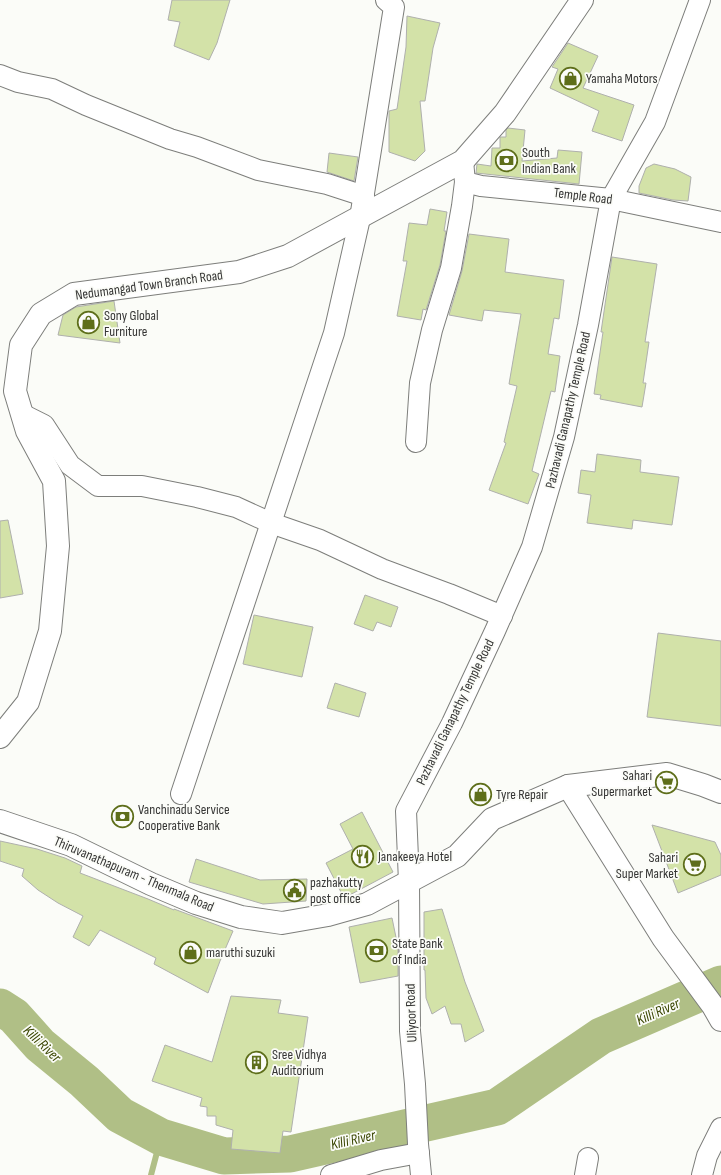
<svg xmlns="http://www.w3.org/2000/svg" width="721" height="1175" viewBox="0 0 721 1175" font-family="'Sofia Sans Condensed',sans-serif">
	<rect width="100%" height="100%" fill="#fbfcf8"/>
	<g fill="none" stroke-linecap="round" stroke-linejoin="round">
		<polyline stroke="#b0bf86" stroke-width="6" points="151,1175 161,1137"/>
		<polyline stroke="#b0bf86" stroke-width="37" points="0,1007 14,1016 40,1045 84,1081 120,1115 161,1137 224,1156 290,1154 497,1107 601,1036 721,984"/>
	</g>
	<g fill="#d3e2a8" stroke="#afb0ad">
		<polygon points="172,0 230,0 217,43 209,60 174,46 180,22 168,20"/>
		<polygon points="407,16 440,23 433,48 425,101 420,101 425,151 415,161 389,152 389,111 397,109 406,47"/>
		<polygon points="568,43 598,56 583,88 634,105 622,141 592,131 599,111 550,88 558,69 552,67"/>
		<polygon points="508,128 525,130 522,161 557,158 558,150 582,152 579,184 476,173 477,164 491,166 492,148 500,148 500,137 506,137 506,130"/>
		<polygon points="329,153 358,157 354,181 327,172"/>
		<polygon points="654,164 675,169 691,177 688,201 673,200 639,193 639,186 646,168"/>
		<polygon points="430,209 447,212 444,231 446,231 440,265 426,310 423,309 421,320 397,316 407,261 403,261 409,223 427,225"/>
		<polygon points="469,234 509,239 505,272 564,280 559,319 554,318 548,354 560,356 555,392 551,391 532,471 539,474 528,504 489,490 506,443 504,442 517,386 509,384 521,314 484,310 482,321 449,315 462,271"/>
		<polygon points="612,257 657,264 645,342 649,342 643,383 646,383 642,407 600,399 601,395 594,394 603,332 601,332"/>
		<polygon points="114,301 120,343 58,335 63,315 76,307"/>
		<polygon points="597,454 641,460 640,472 679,477 672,525 633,520 632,529 587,523 591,495 578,493 581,470 595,472"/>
		<polygon points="8,520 23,594 0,598 0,521"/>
		<polygon points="365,595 398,607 391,627 377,622 373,631 354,624"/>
		<polygon points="254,615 313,627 302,677 243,664"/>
		<polygon points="658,633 721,641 721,726 647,717"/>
		<polygon points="335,683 366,693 359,717 327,708"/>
		<polygon points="362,812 393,872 344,898 326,863 353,849 340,824"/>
		<polygon points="652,825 715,842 721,855 721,875 678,893"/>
		<polygon points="0,841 37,849 65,858 82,866 80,873 148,899 174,910 174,909 233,931 220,961 208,993 154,964 156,958 100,930 89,946 73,937 83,916 58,903 38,890 22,876 24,869 0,861"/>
		<polygon points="196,859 260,880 307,879 306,901 263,904 189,882"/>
		<polygon points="442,909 465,982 484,1031 465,1042 461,1024 451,1024 445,1006 432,1014 426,998 425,970 424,970 424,912"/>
		<polygon points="392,918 398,947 398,976 360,983 349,927"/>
		<polygon points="231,996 281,1000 278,1013 308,1017 291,1132 283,1131 280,1153 231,1149 233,1130 216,1125 216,1116 207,1116 207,1107 200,1106 202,1098 152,1081 165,1045 212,1062"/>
	</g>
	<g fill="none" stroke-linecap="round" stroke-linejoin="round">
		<defs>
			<g id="street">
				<polyline points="0,75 18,82 52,89 86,105 170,139 197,147 258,170 327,184 364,196"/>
				<polyline points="463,161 465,182 481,186 611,199 721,222"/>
				<polyline points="22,414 44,425 70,465 98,486 142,486 197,497 236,507 271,523 320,540 382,569 449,594 502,616"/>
				<polyline points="416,442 420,383 432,330 451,268 462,206 465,182"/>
				<polyline points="181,794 334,333 360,218 394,7 386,0"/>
				<polyline points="331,1175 381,1160 419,1153"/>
				<polyline points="421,1175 418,1144 415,1084 410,1031 409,882 406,811 452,723 495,631 532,547 564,437 588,325 611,199 655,122 700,0"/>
				<polyline points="585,1175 588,1158"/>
				<polyline points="702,1175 707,1156 721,1128"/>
			</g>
			<g id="secondary">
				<polyline points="0,737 28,702 50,631 58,546 54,481 27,431 15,391 21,345 41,314 74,294 239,272 288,256 463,161 505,113 582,0"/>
				<polyline points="568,786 663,938 713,1006 721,1020"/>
			</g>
			<polyline id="primary" points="0,821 71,845 151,884 196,903 241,917 282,923 328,915 367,904 457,856 492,819 568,786 667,774 703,785 721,792"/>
		</defs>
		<use href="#street" stroke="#7d7e7b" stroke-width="22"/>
		<use href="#secondary" stroke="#7d7e7b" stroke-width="24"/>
		<use href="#primary" stroke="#7d7e7b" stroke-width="24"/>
		<use href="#street" stroke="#fff" stroke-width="20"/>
		<use href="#secondary" stroke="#fff" stroke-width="22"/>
		<use href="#primary" stroke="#fff" stroke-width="22"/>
	</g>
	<defs>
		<symbol id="shop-ring" viewBox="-11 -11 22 22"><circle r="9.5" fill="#fbfcf8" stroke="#5e6e1a" stroke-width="1.5"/><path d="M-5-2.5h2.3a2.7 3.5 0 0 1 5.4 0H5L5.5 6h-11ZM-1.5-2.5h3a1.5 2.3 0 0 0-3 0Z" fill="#5e6e1a"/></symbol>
		<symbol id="bank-ring" viewBox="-11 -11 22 22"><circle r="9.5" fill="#fbfcf8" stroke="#5e6e1a" stroke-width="1.5"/><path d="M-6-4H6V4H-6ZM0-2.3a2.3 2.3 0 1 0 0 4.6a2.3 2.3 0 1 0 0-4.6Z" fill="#5e6e1a"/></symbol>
		<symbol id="supermarket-ring" viewBox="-11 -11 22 22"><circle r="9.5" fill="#fbfcf8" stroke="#5e6e1a" stroke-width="1.5"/><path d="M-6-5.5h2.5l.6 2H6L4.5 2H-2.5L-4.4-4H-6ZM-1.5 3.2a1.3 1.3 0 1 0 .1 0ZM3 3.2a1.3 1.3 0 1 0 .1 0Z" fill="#5e6e1a"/></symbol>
		<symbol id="restaurant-ring" viewBox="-11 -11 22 22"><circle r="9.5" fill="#fbfcf8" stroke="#5e6e1a" stroke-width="1.5"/><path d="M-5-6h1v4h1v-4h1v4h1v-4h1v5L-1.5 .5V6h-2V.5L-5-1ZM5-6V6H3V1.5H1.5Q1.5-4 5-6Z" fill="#5e6e1a"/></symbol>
		<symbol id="civic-ring" viewBox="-11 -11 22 22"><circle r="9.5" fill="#fbfcf8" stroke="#5e6e1a" stroke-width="1.5"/><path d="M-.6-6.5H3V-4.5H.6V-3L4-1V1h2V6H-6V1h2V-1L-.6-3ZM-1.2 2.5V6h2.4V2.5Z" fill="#5e6e1a"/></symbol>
		<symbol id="building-ring" viewBox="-11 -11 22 22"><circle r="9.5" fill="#fbfcf8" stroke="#5e6e1a" stroke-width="1.5"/><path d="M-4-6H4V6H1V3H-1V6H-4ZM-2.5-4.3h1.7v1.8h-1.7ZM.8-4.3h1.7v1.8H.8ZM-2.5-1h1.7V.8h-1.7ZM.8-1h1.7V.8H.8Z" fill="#5e6e1a"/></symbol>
	</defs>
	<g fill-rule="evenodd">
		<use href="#shop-ring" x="558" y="66" width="25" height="25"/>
		<use href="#bank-ring" x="494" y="148" width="25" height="25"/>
		<use href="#shop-ring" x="76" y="310" width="25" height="25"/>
		<use href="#supermarket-ring" x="654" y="770" width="25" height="25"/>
		<use href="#shop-ring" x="468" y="782" width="25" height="25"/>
		<use href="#bank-ring" x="110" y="804" width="25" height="25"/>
		<use href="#restaurant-ring" x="350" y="844" width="25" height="25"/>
		<use href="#supermarket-ring" x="682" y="852" width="25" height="25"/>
		<use href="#civic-ring" x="282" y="878" width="25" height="25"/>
		<use href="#bank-ring" x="364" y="938" width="25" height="25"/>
		<use href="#shop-ring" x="178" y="940" width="25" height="25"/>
		<use href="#building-ring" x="244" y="1050" width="25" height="25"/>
	</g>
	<g text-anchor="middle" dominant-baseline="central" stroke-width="3.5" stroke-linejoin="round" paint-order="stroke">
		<g font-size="14" fill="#363635" stroke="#fbfcf8" text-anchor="start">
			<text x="586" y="78">Yamaha Motors</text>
			<text x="522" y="152">South<tspan x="522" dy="16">Indian Bank</tspan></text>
			<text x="104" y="315">Sony Global<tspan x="104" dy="16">Furniture</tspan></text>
			<text x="652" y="775" text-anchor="end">Sahari<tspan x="652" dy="16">Supermarket</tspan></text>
			<text x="496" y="794">Tyre Repair</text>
			<text x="138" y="809">Vanchinadu Service<tspan x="138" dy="16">Cooperative Bank</tspan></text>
			<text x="378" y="856">Janakeeya Hotel</text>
			<text x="678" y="857" text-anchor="end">Sahari<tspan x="678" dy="16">Super Market</tspan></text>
			<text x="310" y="882">pazhakutty<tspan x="310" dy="16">post office</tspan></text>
			<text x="392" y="943">State Bank<tspan x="392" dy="16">of India</tspan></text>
			<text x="206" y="952">maruthi suzuki</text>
			<text x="272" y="1054">Sree Vidhya<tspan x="272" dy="16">Auditorium</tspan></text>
		</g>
		<g font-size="14" fill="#363635" stroke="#fbfcf8">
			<text transform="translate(583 196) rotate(7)">Temple Road</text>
			<text transform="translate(149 285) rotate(-8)">Nedumangad Town Branch Road</text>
			<text transform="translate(568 410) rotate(-77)">Pazhavadi Ganapathy Temple Road</text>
			<text transform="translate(455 712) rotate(-64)">Pazhavadi Ganapathy Temple Road</text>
			<text transform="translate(134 874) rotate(23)">Thiruvanathapuram - Thenmala Road</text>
			<text transform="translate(411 1013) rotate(-92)">Uliyoor Road</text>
		</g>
		<g font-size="15" font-style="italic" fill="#3a4602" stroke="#fbfcf8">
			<text transform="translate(658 1012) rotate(-24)">Killi River</text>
			<text transform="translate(42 1044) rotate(44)">Killi River</text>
			<text transform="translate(353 1140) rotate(-13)">Killi River</text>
		</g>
	</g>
</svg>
